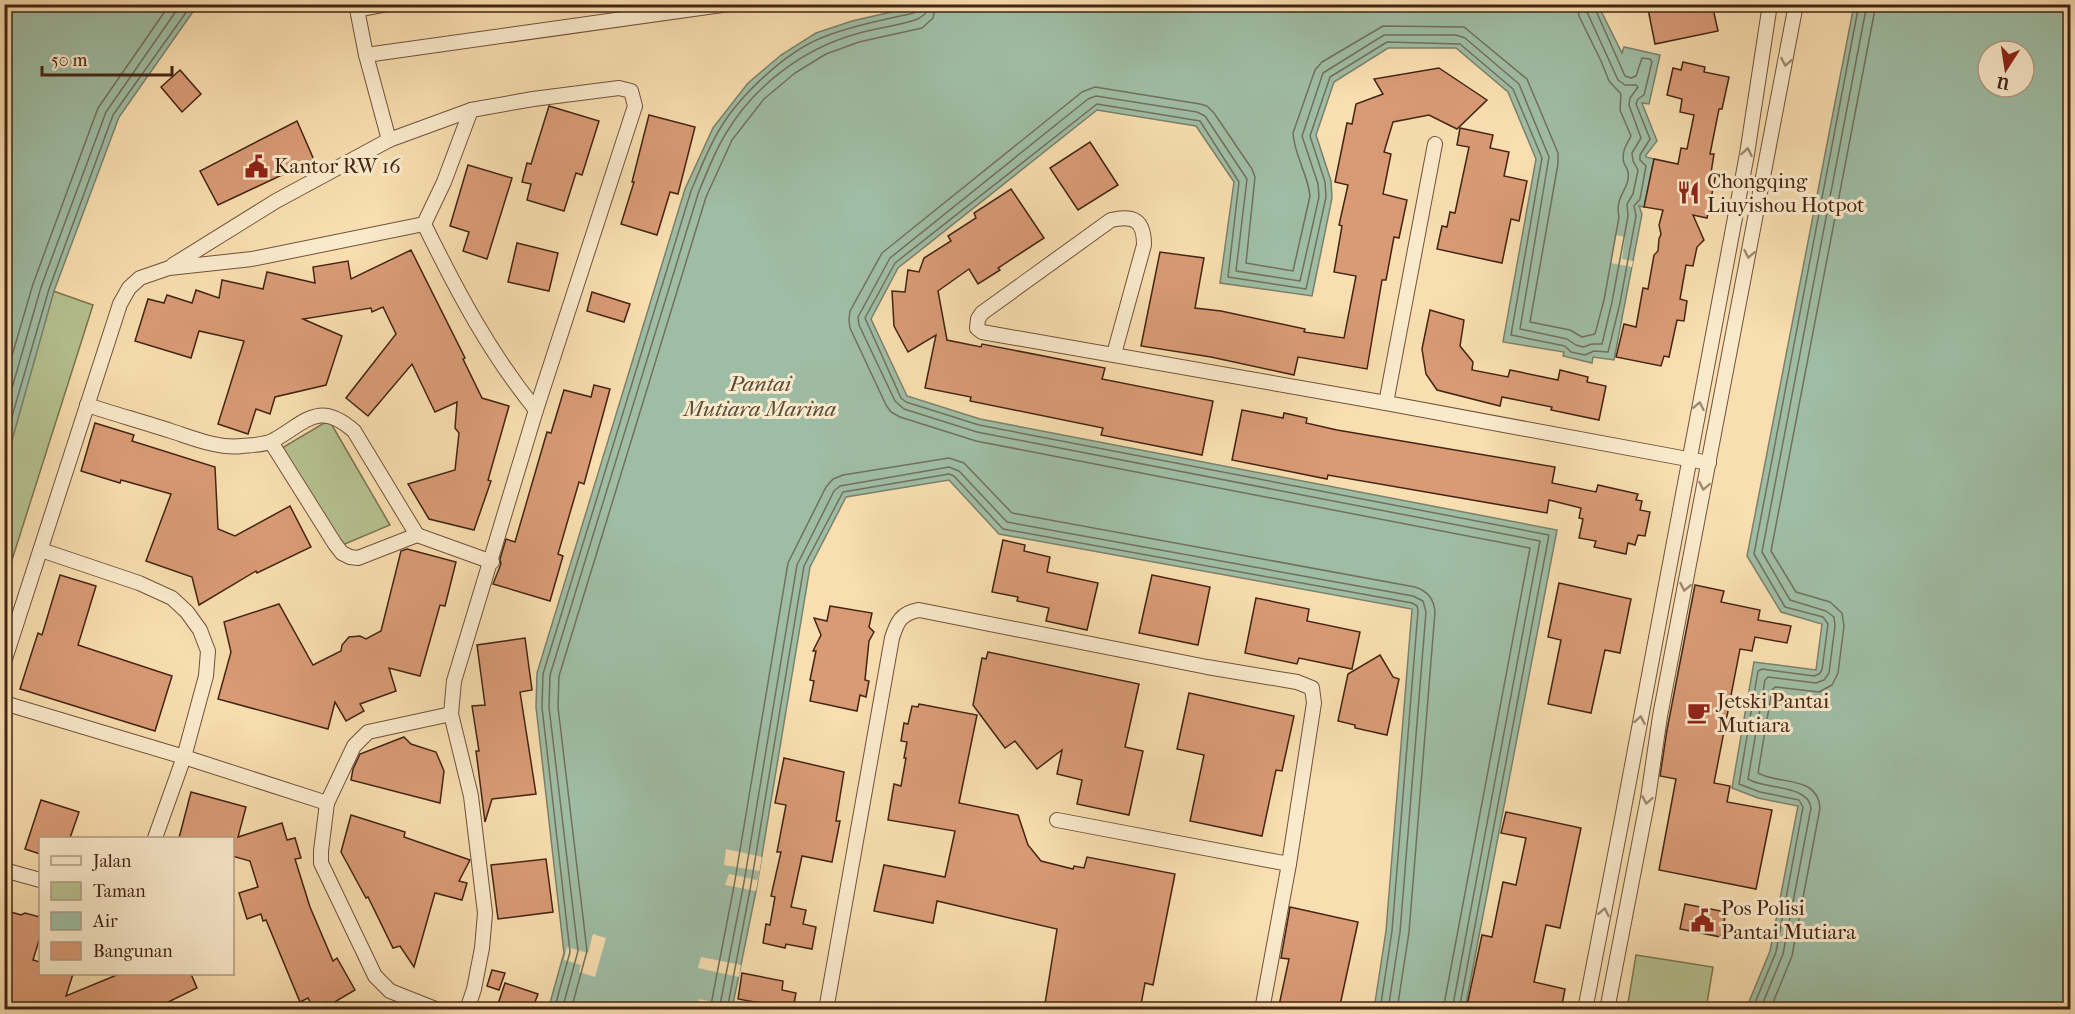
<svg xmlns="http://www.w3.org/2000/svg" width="2075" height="1014" viewBox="0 0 2075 1014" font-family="'IM FELL French Canon',serif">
	<rect width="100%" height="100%" fill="#f8deb0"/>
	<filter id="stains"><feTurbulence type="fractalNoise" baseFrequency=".00333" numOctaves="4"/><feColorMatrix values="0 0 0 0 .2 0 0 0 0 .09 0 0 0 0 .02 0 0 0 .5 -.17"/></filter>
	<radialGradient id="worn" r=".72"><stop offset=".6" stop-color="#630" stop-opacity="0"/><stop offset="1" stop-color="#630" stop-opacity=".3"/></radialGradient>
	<g fill="#b6c291" stroke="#7d7352" stroke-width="1.5">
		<polygon points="5,274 93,305 5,582"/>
		<polygon points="329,420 390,525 340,546 282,448"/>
		<polygon points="1636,955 1713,967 1706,1009 1627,1009"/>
	</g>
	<g fill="#9fbda5" stroke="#7b806b" stroke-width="1.5" fill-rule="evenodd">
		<polygon points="5,4 200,5 192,13 119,117 54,291 5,465"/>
		<polygon points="926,4 1598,5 1622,53 1624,47 1660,55 1649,104 1642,103 1657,141 1646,155 1646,157 1654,159 1644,207 1639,206 1642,214 1614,360 1593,357 1592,363 1563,356 1564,352 1503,342 1536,159 1508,92 1456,48 1388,48 1334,82 1316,135 1331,181 1332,198 1312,296 1220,283 1234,182 1196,126 1097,110 898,268 871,319 907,396 980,419 1557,530 1465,1009 1374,1009 1386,931 1412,609 999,534 949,480 846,497 810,567 756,891 732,1009 548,1010 564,953 536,707 537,673 685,189 713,128 748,83 781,55 816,33 852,21"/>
		<path d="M 1854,5 L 2070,5 L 2070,1009 L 1746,1009 L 1770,951 L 1798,806 L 1758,798 L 1732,788 L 1754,662 L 1816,670 L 1822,624 L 1781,612 L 1747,556 ZM 1988,51 L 2024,51 L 2024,87 L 1988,87 Z"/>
	</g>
	<g fill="#f8deb0">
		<polygon points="1616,235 1625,237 1622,259 1633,261 1632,267 1611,263"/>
		<polygon points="726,849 762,857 756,891 725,885 729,874 757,880 759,871 724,865"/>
		<polygon points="593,934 606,938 595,977 579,972 581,965 564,960 567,947 588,953"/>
		<polygon points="701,957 741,965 739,977 698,968"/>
		<polygon points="699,999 733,1006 732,1009 697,1009"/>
	</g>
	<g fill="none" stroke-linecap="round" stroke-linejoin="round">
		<g stroke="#72705c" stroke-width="1.5">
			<polyline points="4,383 33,284 98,108 170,4"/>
			<polyline points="4,416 41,287 106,112 181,4"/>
			<polyline points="4,444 49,289 113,115 192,4"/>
			<path d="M 554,1010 L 570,952 L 542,707 L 543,674 L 691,191 C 699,172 707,151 718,132 C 737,98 784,53 821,38 C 851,26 883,20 914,13 L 918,10 L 919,4"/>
			<path d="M 562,1010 L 578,951 L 549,707 L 550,675 L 698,194 C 706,174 714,153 725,135 C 753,87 802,49 856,34 C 876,28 898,26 918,19 L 925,14 L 927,4"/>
			<polyline points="571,1010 587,951 558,707 559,676 706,197 732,140 764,99 795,73 826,54 859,42 922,28 933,18 936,4"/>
			<path d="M 710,1010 L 734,886 L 788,563 L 826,487 L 833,479 L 843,475 L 949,458 L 964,463 L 1012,513 L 1415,587 C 1428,591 1434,599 1435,612 L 1409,932 L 1397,1010"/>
			<polyline points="719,1010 743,888 797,565 834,491 840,486 949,467 959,471 1007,522 1413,596 1423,601 1426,612 1400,932 1388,1010"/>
			<polyline points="727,1010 750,890 804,566 843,492 949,474 954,476 1003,529 1412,603 1417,606 1418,611 1392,931 1380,1010"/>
			<path d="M 1443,1010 L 1530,548 L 976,441 L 900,417 L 891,412 L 886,405 L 850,328 L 849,320 L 850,311 L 882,253 L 1082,92 L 1095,87 L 1200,104 L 1207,106 L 1214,113 L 1252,169 L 1255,177 L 1246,263 L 1293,271 L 1310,196 C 1308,174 1294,155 1293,133 L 1315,70 L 1322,62 L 1383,26 L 1464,27 L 1527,79 L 1558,153 L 1558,164 L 1530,322 L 1570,330 L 1582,337 L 1595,334 L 1604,300 L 1619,217 C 1614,196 1631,188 1628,172 C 1628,169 1625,166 1624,163 C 1621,153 1626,145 1631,136 L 1620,110 L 1621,94 L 1609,81 L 1601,61 L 1579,16 L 1577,4"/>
			<polyline points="1452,1010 1540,541 977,432 904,409 895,401 859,325 858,317 890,258 1088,99 1096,96 1197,112 1205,116 1247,179 1236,271 1300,281 1319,197 1318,184 1302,136 1323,73 1384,35 1456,35 1465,38 1519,84 1549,157 1520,329 1567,339 1576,345 1583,347 1592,344 1602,344 1612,302 1628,216 1627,204 1633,194 1638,170 1633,161 1632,153 1641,138 1629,105 1630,98 1638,87 1636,85 1625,85 1618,80 1587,12 1586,4"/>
			<polyline points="1459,1010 1549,535 979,425 906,402 901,398 865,318 895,263 1097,104 1200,121 1239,182 1228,277 1306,289 1326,197 1325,182 1310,136 1330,77 1387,42 1460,44 1513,89 1542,158 1511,335 1565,346 1571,352 1585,355 1594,351 1608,352 1620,303 1636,216 1634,206 1640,199 1646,166 1640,160 1640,155 1650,139 1636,104 1638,99 1644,95 1652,62 1650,59 1642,58 1636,76 1631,78 1625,76 1593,4"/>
			<polyline points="1752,1010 1776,952 1803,807 1799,800 1760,792 1739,784 1758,671 1762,669 1814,676 1819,674 1822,670 1828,624 1823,617 1785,607 1754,554 1859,4"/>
			<path d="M 1760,1010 L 1783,954 L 1811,808 C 1808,784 1765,790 1748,779 L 1765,680 L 1768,677 L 1816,683 L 1824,680 L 1829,673 L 1835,626 L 1834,617 L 1826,611 L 1790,600 L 1762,552 L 1867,4"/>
			<path d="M 1770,1010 L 1792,956 L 1820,808 C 1818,775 1779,785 1758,773 L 1772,690 L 1775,687 L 1819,692 L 1832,685 L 1838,673 L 1844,626 L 1842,613 L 1830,602 L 1796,592 L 1771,551 L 1876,4"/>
		</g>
	</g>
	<g fill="#d99b76" stroke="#442414" stroke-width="1.5">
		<polygon points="1647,4 1712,4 1718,31 1655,44"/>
		<polygon points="1683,62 1705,67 1704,72 1729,77 1722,109 1719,109 1710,154 1714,154 1711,173 1716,174 1707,218 1693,215 1704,240 1697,247 1693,266 1686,265 1680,299 1687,301 1684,321 1677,320 1669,357 1664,356 1661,366 1616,357 1624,324 1636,327 1643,288 1648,289 1654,255 1658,251 1659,239 1661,234 1659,225 1663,210 1644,207 1654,159 1678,164 1681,148 1687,149 1694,115 1680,112 1682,99 1667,95 1673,68 1681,70"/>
		<polygon points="1439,68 1487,100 1457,129 1429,115 1393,122 1384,152 1391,154 1383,194 1407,200 1399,238 1394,237 1386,280 1382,280 1367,369 1298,357 1294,375 1211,357 1141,346 1160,252 1204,258 1195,308 1221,311 1305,329 1304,332 1344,338 1356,276 1334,272 1342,226 1339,225 1348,185 1335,182 1347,123 1352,124 1356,104 1383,94 1374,79"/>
		<polygon points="180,70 201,94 182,112 161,87"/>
		<polygon points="549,106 599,121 582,175 576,173 564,211 527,200 531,184 522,182 527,163 531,164"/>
		<polygon points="649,115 695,127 678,194 670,192 657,235 621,224 634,182 632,182"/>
		<polygon points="297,121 314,160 218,205 200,171"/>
		<polygon points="1460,128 1493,135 1490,148 1509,152 1504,176 1527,181 1519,221 1511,219 1502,263 1437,249 1442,226 1447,227 1450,212 1455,213 1469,147 1457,145"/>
		<polygon points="1090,142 1118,185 1078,210 1050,168"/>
		<polygon points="468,165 512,178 487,259 463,251 469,232 450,226"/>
		<polygon points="1011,189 1044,238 998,268 1000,270 978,284 969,269 938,291 947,340 981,347 982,344 1105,368 1102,379 1213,401 1202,455 1101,435 1103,428 970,401 971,397 925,388 936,335 908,352 894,326 892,291 905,292 908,270 919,272 924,258 951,241 948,236 976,218 974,213"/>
		<polygon points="517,243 558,253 549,291 508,282"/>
		<polygon points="411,250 465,358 463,359 482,398 509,406 488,480 491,481 474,530 429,519 408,484 455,470 459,433 455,428 457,402 435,412 412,364 368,416 346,398 396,334 383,307 372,312 371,308 303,319 342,336 326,385 275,397 270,414 256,409 248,434 218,424 244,341 199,331 191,358 135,341 148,299 164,303 167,295 192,303 196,290 219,298 222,280 263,289 267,272 315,283 313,267 348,261 351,279"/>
		<polygon points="592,292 630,304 624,322 587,311"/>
		<polygon points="1430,310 1464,320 1460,346 1473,362 1472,370 1508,377 1510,370 1558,380 1560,370 1588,377 1587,382 1606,386 1599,420 1551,410 1552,407 1502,397 1500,406 1437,390 1426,374 1422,349"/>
		<polygon points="594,385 610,389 584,484 579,482 558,554 563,556 550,601 493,584 501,564 500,559 506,539 515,542 547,432 551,433 564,390 591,397"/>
		<polygon points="1242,410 1283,418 1284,413 1307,418 1306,423 1337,430 1555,467 1552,483 1596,492 1598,485 1638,494 1636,500 1642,501 1640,510 1650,512 1645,536 1638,535 1635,545 1628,543 1626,554 1594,547 1596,541 1579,538 1583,519 1579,518 1581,508 1549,500 1547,513 1328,475 1327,479 1232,460"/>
		<polygon points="95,423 134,435 132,441 215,467 218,529 235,536 290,506 311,547 257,573 256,571 199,605 192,577 146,561 171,494 121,480 120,483 81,471"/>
		<polygon points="1003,540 1025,545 1024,551 1050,557 1047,572 1098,583 1087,630 1046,621 1049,608 1017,601 1018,597 992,592"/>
		<polygon points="407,549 456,562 445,606 440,605 420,676 389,668 396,691 360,704 364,711 346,721 335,702 328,729 218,699 231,652 224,622 279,604 313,665 341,651 342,645 349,637 360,636 366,639 381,631 401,551"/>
		<polygon points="60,575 96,586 78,645 172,676 155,731 20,689 38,633 42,635"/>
		<polygon points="1152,575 1210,587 1198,645 1139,633"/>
		<polygon points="1559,583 1631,599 1620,653 1605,650 1591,713 1548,704 1561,640 1548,637"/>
		<polygon points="1695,585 1724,591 1721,602 1760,610 1758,620 1791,626 1787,643 1755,637 1752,651 1740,649 1714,783 1730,786 1727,802 1772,810 1756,889 1659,870 1676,779 1660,776 1667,730"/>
		<polygon points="1256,598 1309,609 1307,621 1360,632 1352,669 1299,658 1297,664 1245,653"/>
		<polygon points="830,606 872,613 869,627 874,632 869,641 865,680 869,681 866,697 860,695 857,711 810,701 814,681 810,680 816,651 813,651 821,635 814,618 827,621"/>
		<polygon points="525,638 532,690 520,692 536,794 492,799 485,822 476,751 479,751 472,706 485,705 477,645"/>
		<polygon points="988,652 1139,684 1125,747 1143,751 1129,815 1077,804 1082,780 1057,774 1062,750 1037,769 1015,741 1005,748 973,705 982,658 986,659"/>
		<polygon points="1380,655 1393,677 1399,679 1387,735 1355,728 1355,725 1338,721 1348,674"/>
		<polygon points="1189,693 1294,716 1282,771 1276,770 1262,836 1190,821 1204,755 1177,749"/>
		<polygon points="919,704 977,715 959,803 1018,815 1028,845 1041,861 1073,869 1074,866 1084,868 1087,857 1175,874 1153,985 1145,983 1140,1010 1044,1010 1057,929 937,901 933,923 874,911 884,865 945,877 955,831 888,820 894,784 901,786 906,758 904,758 907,742 901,741 904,723 908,724 912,706 918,707"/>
		<polygon points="404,737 411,744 436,752 444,771 440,803 351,780 353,769 360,754"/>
		<polygon points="784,758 844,772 836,821 840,821 832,862 802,856 791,907 806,910 803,924 816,927 812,949 786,944 785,948 763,943 766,924 770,925 775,897 771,896 781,852 777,852 786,805 775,803"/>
		<polygon points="191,792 246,807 238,837 282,823 287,840 295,838 301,858 295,859 310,907 333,961 337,958 355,990 328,1006 326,1002 314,1009 308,998 300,1002 266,920 263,921 261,914 247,919 239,893 258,887 250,861 232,856 233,838 179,838"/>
		<polygon points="41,800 79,812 70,838 40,838 40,854 25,849"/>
		<polygon points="1506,812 1581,828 1560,928 1546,925 1534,982 1565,989 1561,1010 1466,1010 1482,935 1492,937 1503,882 1516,885 1526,838 1501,833"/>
		<polygon points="351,815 405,832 404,837 470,860 459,881 467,883 462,900 435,893 414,967 400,946 393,948 368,897 366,898 341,852"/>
		<polygon points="546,859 553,912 498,919 491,865"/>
		<polygon points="1685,904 1726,912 1721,937 1680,929"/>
		<polygon points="1290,907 1358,922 1339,1010 1278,1010 1289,959 1281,958"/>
		<polygon points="4,910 21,915 25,913 40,917 40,937 33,960 40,962 40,974 73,974 66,996 119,974 191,974 197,988 152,1010 15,1010 4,1007"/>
		<polygon points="492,970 505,973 499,990 487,986"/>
		<polygon points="742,973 783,981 782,990 796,993 793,1009 738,999"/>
		<polygon points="505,983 538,994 532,1010 496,1010"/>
	</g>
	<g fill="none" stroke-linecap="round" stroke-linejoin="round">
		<defs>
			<g id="street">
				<polyline points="356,4 366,55 389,140 471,110 533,99 619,88 631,91 635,106 536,410 454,681 451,714 471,796 485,913 482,948 474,989 467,1010"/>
				<polyline points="357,10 388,4"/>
				<polyline points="366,55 729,4"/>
				<path d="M 471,110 L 444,182 L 424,224 C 457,291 489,352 536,410"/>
				<polyline points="173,265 276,201 389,140"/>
				<path d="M 1114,354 L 1144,245 C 1144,220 1134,215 1111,220 L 982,313 L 978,319 L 977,328 L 982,332 L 1386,403 L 1709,463"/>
				<polyline points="1386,403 1435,144"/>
				<path d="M 87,405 C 115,414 143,422 171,431 C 193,438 219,449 242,446 C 252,445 266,445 274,440 C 306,422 319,400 354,431 L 417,535"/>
				<polyline points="271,442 335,544 342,553 350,557 358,558 417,535 492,562"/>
				<polyline points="41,550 139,583 172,598 187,612 200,630 208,651 206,676 184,757 155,838"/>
				<polyline points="4,662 120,304 129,288 140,278 169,268 252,259 424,224"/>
				<polyline points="4,703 184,757 327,803"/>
				<polyline points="1057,820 1289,864"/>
				<polyline points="4,870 40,880"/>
				<polyline points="438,1010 390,991 375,976 321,863 321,851 327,803 354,746 368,732 451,714"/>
				<path d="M 826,1010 L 892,638 C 897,622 901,613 919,610 L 1207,667 L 1297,682 L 1312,688 L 1314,703 L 1289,864 L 1262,1010"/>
				<polyline points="1585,1010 1621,824 1747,154 1770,4"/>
				<polyline points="1607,1010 1648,798 1660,716 1796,4"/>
			</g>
		</defs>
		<use href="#street" stroke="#71523b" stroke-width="16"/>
		<use href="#street" stroke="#faeacc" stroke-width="14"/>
	</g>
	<defs><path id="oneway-chevron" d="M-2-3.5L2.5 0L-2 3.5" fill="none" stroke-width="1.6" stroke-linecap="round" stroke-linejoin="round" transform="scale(1.5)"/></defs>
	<g stroke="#9f8770">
		<use href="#oneway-chevron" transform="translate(1786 62) rotate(101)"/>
		<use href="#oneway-chevron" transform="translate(1747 152) rotate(-80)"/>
		<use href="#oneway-chevron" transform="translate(1749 254) rotate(101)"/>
		<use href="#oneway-chevron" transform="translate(1699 406) rotate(-79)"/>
		<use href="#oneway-chevron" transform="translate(1704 486) rotate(101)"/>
		<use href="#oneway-chevron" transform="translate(1685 587) rotate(101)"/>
		<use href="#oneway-chevron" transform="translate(1640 720) rotate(-80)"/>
		<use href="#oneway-chevron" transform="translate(1647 800) rotate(100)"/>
		<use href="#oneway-chevron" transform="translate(1604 912) rotate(-79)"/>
	</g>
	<defs>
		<symbol id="civic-bare" viewBox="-9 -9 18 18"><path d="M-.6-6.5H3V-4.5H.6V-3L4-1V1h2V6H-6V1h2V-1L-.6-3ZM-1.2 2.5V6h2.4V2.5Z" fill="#8f2418" stroke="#faeacc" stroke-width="2.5" paint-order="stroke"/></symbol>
		<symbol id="restaurant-bare" viewBox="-9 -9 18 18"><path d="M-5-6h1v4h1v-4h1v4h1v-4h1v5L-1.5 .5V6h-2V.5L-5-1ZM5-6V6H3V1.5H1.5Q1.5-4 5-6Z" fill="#8f2418" stroke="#faeacc" stroke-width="2.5" paint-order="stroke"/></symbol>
		<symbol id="cafe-bare" viewBox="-9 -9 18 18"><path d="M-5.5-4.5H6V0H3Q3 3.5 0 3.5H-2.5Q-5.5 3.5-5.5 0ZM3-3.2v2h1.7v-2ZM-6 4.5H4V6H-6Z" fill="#8f2418" stroke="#faeacc" stroke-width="2.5" paint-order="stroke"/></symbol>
	</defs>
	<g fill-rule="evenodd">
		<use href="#civic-bare" x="240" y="150" width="33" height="33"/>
		<use href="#restaurant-bare" x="1672" y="176" width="33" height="33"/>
		<use href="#cafe-bare" x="1682" y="696" width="33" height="33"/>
		<use href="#civic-bare" x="1686" y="904" width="33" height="33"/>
	</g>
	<g text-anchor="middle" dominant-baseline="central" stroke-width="6" stroke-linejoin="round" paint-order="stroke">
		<g font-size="21" fill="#442414" stroke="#faeacc" text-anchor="start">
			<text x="274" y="166">Kantor RW 16</text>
			<text x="1707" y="181">Chongqing<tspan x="1707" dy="24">Liuyishou Hotpot</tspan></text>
			<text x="1717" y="701">Jetski Pantai<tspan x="1717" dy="24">Mutiara</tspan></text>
			<text x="1721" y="908">Pos Polisi<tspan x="1721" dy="24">Pantai Mutiara</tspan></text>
		</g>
		<g font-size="22" font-style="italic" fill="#5b4a38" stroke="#faeacc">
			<text x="760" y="384">Pantai<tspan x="760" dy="25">Mutiara Marina</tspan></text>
		</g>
	</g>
	<rect width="2075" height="1014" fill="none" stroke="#f8deb0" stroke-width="24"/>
	<rect x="6" y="6" width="2063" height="1002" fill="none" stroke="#442414" stroke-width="3"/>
	<rect x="12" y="12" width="2051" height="990" fill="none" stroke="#442414" stroke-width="1.5"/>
	<rect x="39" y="837" width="195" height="138" fill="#faeacc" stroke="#b19b82" stroke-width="1.5"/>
	<rect x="51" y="856" width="30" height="9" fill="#faeacc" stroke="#b19b82" stroke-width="1.5"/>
	<text x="93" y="867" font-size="18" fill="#442414">Jalan</text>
	<rect x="51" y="882" width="30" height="18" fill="#b6c291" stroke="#b19b82" stroke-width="1.5"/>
	<text x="93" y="897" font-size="18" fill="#442414">Taman</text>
	<rect x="51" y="912" width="30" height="18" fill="#9fbda5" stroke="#b19b82" stroke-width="1.5"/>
	<text x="93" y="927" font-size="18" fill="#442414">Air</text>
	<rect x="51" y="942" width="30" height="18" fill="#d99b76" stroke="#b19b82" stroke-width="1.5"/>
	<text x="93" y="957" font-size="18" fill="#442414">Bangunan</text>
	<g transform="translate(2006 69) rotate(192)"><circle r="28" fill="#faeacc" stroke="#b19b82" stroke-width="1.5"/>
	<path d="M0-4.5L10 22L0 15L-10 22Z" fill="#8f2418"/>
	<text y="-9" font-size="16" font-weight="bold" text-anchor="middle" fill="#442414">U</text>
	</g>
	<path d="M42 66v9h130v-9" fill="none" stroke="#442414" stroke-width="3"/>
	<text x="51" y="66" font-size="18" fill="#442414" stroke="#faeacc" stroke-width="4.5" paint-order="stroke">50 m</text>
	<rect width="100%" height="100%" filter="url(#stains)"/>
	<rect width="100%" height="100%" fill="url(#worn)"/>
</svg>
